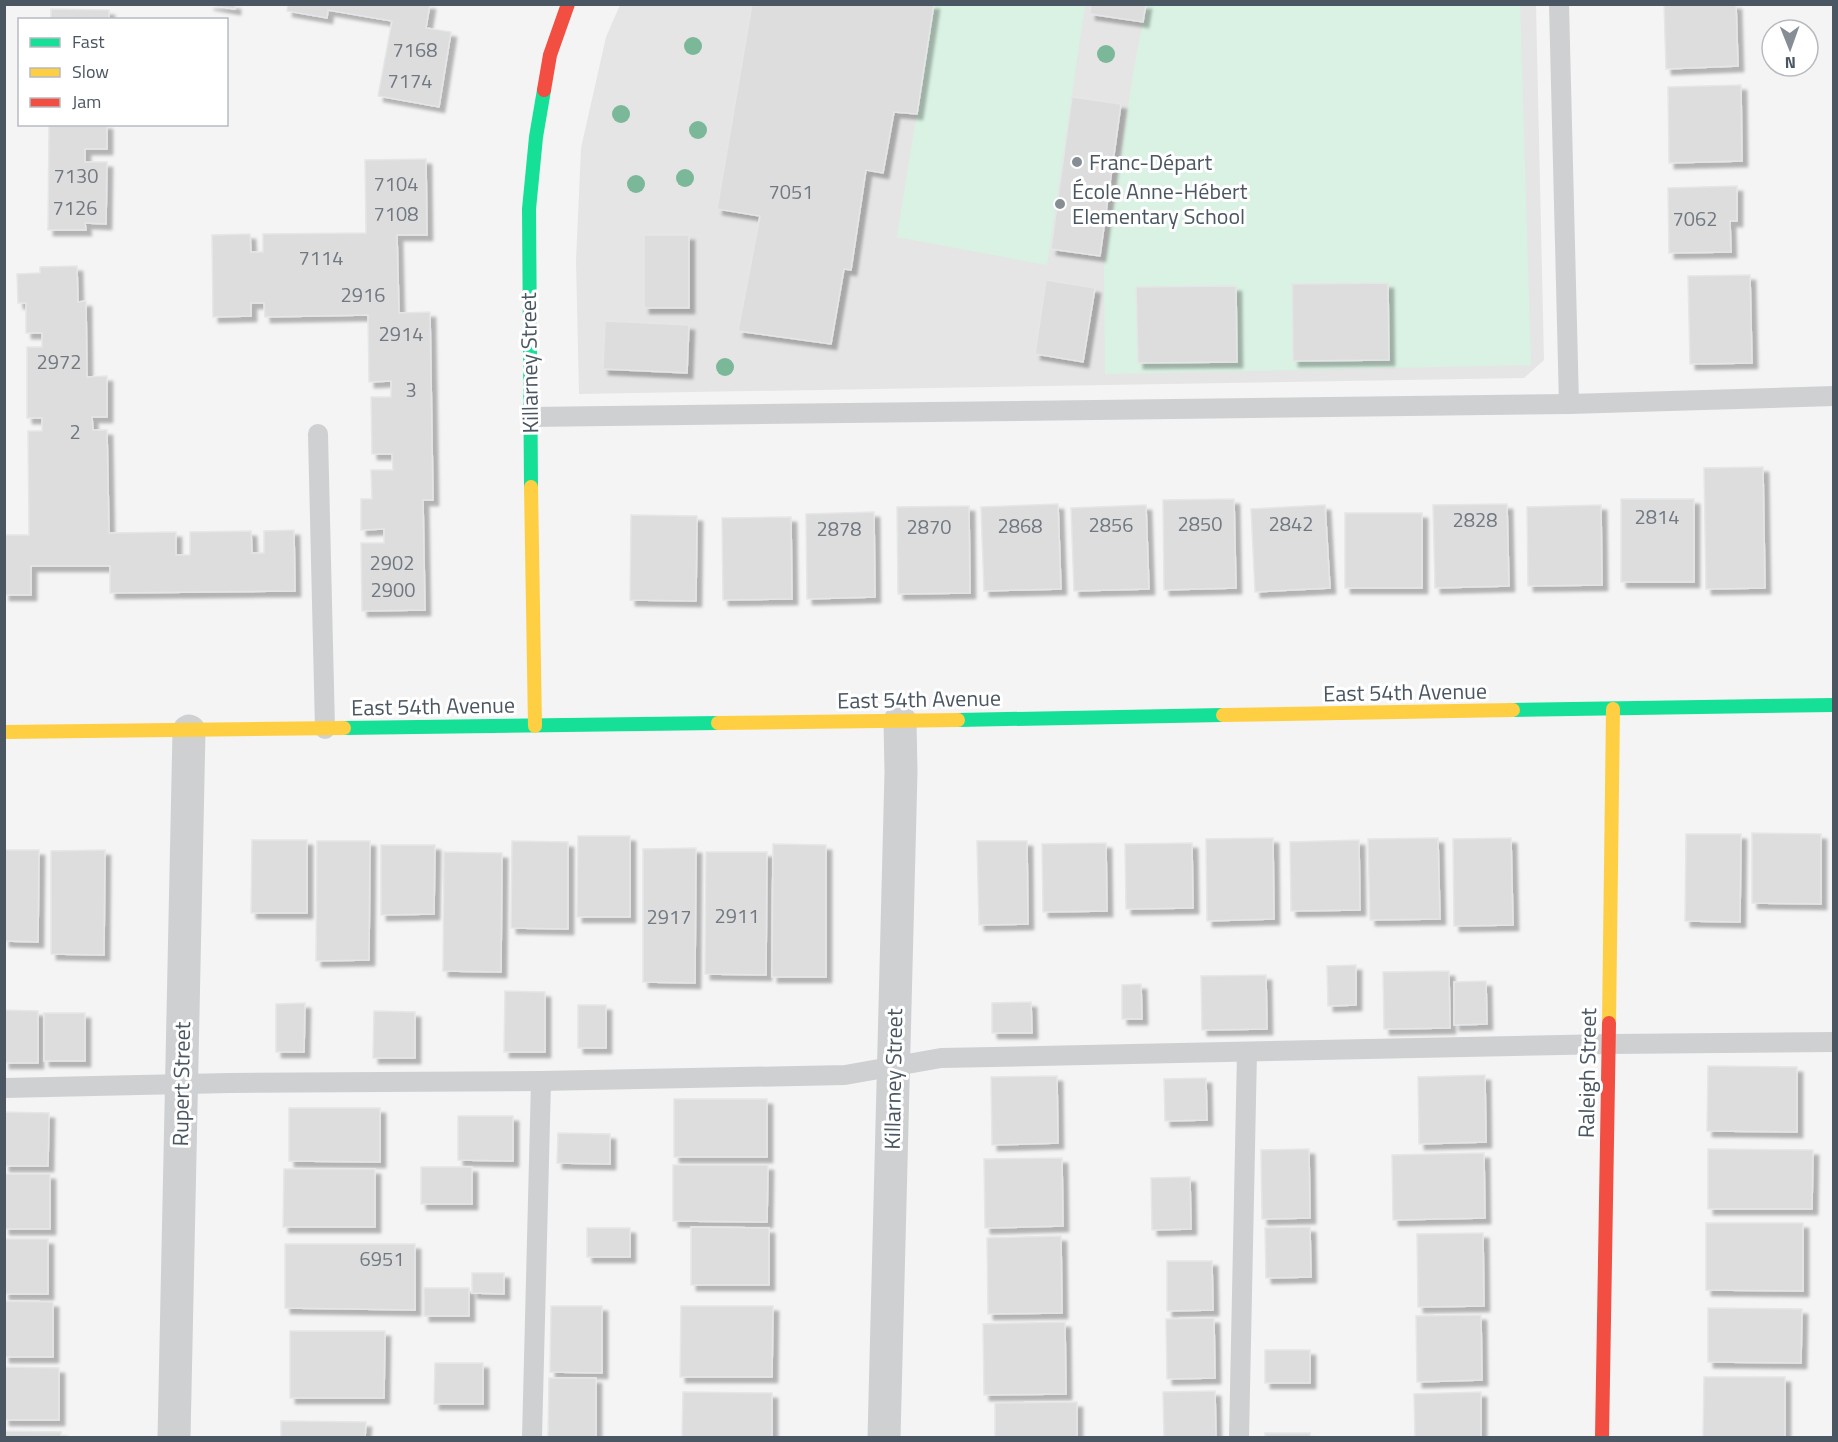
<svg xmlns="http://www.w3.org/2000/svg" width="1838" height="1442" viewBox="0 0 1838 1442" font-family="'Titillium Web',sans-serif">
	<defs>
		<filter id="shadow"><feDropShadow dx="5.5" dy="5.5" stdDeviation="1.5" flood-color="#0004"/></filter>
	</defs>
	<rect width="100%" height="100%" fill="#f4f4f4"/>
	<polygon fill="#e6e5e6" points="620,5 1536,5 1544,360 1524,378 579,394 576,261 581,148 606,37"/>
	<g fill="#d9f2e3">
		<polygon points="934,5 1085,5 1047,265 897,237"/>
		<polygon points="1146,5 1520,5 1531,365 1105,374 1104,268 1133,74"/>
	</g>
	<g fill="#ddddde" stroke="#e5e6e7" stroke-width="1.5" filter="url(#shadow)">
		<polygon points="208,4 235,4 235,9"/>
		<polygon points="288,4 430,4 426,28 451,32 439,107 378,96 392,21 328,10 327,18 287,11"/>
		<polygon points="752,4 934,4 917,114 894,112 883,173 866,170 851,270 844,269 831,344 738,331 760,216 717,209"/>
		<polygon points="1091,4 1146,4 1143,22 1090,14"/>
		<polygon points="1664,4 1736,4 1738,66 1666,69"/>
		<polygon points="51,9 109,10 109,20 51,20"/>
		<polygon points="1741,85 1742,161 1669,163 1668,87"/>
		<polygon points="1072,97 1121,104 1100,256 1051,249"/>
		<polygon points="49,124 107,124 107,149 85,149 85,162 107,162 106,224 85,223 86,230 48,230"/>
		<polygon points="426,159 427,235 397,235 399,313 430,312 433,500 423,500 425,610 362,611 361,543 384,543 384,529 361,530 361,499 372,499 371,470 393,470 392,454 372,454 371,397 391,397 391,381 369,382 368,315 265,317 264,303 251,303 251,316 213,317 212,235 250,234 251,252 263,252 263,234 366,233 365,160"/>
		<polygon points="1737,186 1737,221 1730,221 1731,252 1669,253 1668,188"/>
		<rect x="644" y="235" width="45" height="73"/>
		<polygon points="77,266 78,302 86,301 87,377 107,376 107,417 92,417 93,430 107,430 109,533 176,532 176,555 190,555 190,532 251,531 252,553 264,553 264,531 294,530 295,591 110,593 110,566 31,566 31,595 4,595 4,535 29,535 28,431 42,431 42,418 27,418 27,347 42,347 42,333 26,333 26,303 18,303 17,274 40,273 40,267"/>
		<polygon points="1750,275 1752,363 1690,364 1688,276"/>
		<polygon points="1046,280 1095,288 1083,362 1035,354"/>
		<polygon points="1388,283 1389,360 1293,361 1292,284"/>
		<polygon points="1236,286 1237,362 1138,363 1136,287"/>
		<polygon points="605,321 689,325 687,373 603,369"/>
		<polygon points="1763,467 1765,588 1706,589 1704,468"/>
		<polygon points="1234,499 1236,588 1164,590 1163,500"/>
		<rect x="1621" y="499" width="73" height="83"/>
		<polygon points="1058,504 1061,589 984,591 981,507"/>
		<polygon points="1507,504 1509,586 1435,588 1433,505"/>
		<polygon points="1146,505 1149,589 1074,591 1071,508"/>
		<polygon points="1325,505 1330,588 1255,592 1251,509"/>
		<polygon points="1601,505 1602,585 1528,586 1527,507"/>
		<polygon points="969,506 970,593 898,594 897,507"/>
		<polygon points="874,512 875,597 807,599 806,514"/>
		<rect x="1345" y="513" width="77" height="75"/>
		<polygon points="631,515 697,516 696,601 630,600"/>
		<polygon points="791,517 792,599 723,600 722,518"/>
		<polygon points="1752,833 1821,834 1821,904 1752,903"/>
		<polygon points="1686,834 1741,834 1740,922 1685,921"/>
		<polygon points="578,836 630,836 630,917 577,917"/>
		<polygon points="1273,838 1274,919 1207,921 1206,839"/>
		<polygon points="1438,838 1440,919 1370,920 1368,839"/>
		<polygon points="1511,838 1513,925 1454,926 1453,839"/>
		<polygon points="252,840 307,840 307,913 251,913"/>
		<polygon points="1359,840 1360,910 1291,911 1290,842"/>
		<polygon points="317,841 370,841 369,960 316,961"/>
		<polygon points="512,841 568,842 568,929 511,928"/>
		<polygon points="977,841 1027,841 1028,924 979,925"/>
		<polygon points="1106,843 1107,911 1043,912 1042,844"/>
		<polygon points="1192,843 1193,908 1126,909 1125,844"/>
		<polygon points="773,844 826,845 826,977 772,977"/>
		<polygon points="381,845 435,845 434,914 381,915"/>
		<polygon points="696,848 695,983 643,982 643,849"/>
		<polygon points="4,850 39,850 38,942 4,941"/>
		<polygon points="105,850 104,955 51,954 51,851"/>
		<polygon points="444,852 502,853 501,972 443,971"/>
		<polygon points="706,852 767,852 766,975 705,974"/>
		<polygon points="1356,965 1356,1005 1328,1006 1327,966"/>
		<polygon points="1449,971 1450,1028 1384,1029 1383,972"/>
		<polygon points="1266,975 1267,1029 1202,1030 1201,976"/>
		<polygon points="1486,981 1487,1024 1454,1025 1454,982"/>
		<polygon points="1141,984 1142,1019 1122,1019 1122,985"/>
		<polygon points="505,991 545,992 545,1052 504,1052"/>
		<polygon points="1031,1002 1032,1033 992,1033 992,1003"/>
		<polygon points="305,1003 304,1052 276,1052 276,1004"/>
		<rect x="578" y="1005" width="28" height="43"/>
		<polygon points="4,1010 38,1011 38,1063 4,1063"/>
		<polygon points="374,1011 415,1012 415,1058 373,1058"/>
		<rect x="44" y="1013" width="41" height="48"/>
		<polygon points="1708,1066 1797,1067 1797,1132 1707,1131"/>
		<polygon points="1485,1075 1486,1142 1419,1144 1418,1077"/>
		<polygon points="1057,1076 1058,1143 992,1145 991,1077"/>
		<polygon points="1206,1078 1207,1120 1165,1121 1164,1079"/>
		<rect x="674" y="1099" width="93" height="58"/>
		<polygon points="289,1108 380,1108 380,1162 289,1161"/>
		<polygon points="4,1112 49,1113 48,1166 4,1166"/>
		<polygon points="458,1116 513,1116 513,1161 458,1160"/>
		<polygon points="558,1133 610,1134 610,1164 557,1163"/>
		<polygon points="1309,1149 1310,1218 1262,1219 1261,1150"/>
		<polygon points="1708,1149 1813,1150 1812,1209 1708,1209"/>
		<polygon points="1484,1153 1485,1218 1393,1220 1392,1155"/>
		<polygon points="1062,1158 1063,1226 985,1228 984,1159"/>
		<polygon points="673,1165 768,1165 767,1222 673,1221"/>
		<rect x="421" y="1167" width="51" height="37"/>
		<polygon points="284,1169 375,1169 375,1227 283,1227"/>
		<rect x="4" y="1174" width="46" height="55"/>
		<polygon points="1190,1177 1191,1229 1152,1230 1151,1178"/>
		<polygon points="1706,1223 1803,1223 1803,1291 1706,1290"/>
		<polygon points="691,1227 769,1228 769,1285 691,1285"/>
		<polygon points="1310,1227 1311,1277 1266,1278 1265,1228"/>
		<rect x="587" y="1228" width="43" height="29"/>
		<polygon points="1483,1233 1484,1306 1418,1307 1417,1234"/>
		<polygon points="1061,1236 1062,1313 988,1314 987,1238"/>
		<rect x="4" y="1239" width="44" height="55"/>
		<polygon points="285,1244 415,1244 415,1310 285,1308"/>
		<polygon points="1167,1261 1212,1261 1213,1310 1167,1311"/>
		<polygon points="472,1273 504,1273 504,1294 472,1293"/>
		<rect x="424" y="1288" width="45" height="28"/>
		<polygon points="4,1301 53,1302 53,1357 4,1357"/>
		<polygon points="551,1306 602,1306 602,1373 550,1372"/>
		<polygon points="681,1306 773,1306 772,1377 680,1377"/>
		<polygon points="1708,1308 1802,1309 1801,1363 1708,1362"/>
		<polygon points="1481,1315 1482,1380 1417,1382 1416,1316"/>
		<polygon points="1214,1318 1215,1378 1167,1379 1166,1319"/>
		<polygon points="1065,1322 1066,1394 984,1395 983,1324"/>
		<polygon points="290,1331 385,1331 384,1398 290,1398"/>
		<rect x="1265" y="1350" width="45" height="33"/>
		<polygon points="435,1363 483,1363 483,1404 434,1404"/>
		<polygon points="4,1367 59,1368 59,1420 4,1420"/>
		<polygon points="1704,1377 1785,1377 1785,1438 1703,1438"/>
		<polygon points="549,1378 596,1378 596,1438 548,1438"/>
		<polygon points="1215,1391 1216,1438 1164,1438 1163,1392"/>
		<polygon points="683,1392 772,1393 772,1438 682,1438"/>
		<polygon points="1481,1392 1481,1438 1415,1438 1414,1394"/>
		<polygon points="1077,1402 1077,1438 995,1438 995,1403"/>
		<polygon points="281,1421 366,1422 365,1438 281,1438"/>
		<polygon points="4,1431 61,1432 61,1438 4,1438"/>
		<rect x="1265" y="1433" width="45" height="5"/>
	</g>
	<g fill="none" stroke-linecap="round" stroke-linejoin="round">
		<g stroke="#ced0d2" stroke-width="20">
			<polyline points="1559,4 1569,404"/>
			<polyline points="530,417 1569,404 1834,396"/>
			<polyline points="318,434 325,729"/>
			<polyline points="4,1088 230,1083 541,1081 845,1075 941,1058 1609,1044 1834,1042"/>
			<polyline points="532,1438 541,1081"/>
			<polyline points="1239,1438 1247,1052"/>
		</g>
		<g stroke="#ced0d2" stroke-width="33">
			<polyline points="174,1438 189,731"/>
			<polyline points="884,1438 901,772 900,721"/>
		</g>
		<g stroke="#16e098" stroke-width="14">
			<polyline points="531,487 529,209 536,137 544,90"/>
			<polyline points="1513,710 1834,705"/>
			<polyline points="958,720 1223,715"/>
			<polyline points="344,728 718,723"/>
		</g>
		<g stroke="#ffcf43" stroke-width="14">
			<polyline points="531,487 535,726"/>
			<polyline points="1223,715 1513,710"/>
			<polyline points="718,723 958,720"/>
			<polyline points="4,732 344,728"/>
			<polyline points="1609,1023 1613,709"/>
		</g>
		<g stroke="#f24e42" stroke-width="14">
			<polyline points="544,90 550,55 568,4"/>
			<polyline points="1602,1438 1609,1023"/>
		</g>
	</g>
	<g fill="#7ab899">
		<circle cx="693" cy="46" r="9"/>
		<circle cx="1106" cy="54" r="9"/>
		<circle cx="621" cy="114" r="9"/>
		<circle cx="698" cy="130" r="9"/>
		<circle cx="685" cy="178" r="9"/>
		<circle cx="636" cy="184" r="9"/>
		<circle cx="725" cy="367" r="9"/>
	</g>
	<g fill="#868d94" stroke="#fff" stroke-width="2">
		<circle cx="1077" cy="162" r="6"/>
		<circle cx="1060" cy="204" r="6"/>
	</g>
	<g text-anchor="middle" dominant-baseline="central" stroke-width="6" stroke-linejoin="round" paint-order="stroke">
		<g font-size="20" fill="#707881">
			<text x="415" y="49">7168</text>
			<text x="410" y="80">7174</text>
			<text x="76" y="175">7130</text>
			<text x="396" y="183">7104</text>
			<text x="791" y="191">7051</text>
			<text x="75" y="207">7126</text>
			<text x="396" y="213">7108</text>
			<text x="1695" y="218">7062</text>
			<text x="321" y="257">7114</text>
			<text x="363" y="294">2916</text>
			<text x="401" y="333">2914</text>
			<text x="59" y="361">2972</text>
			<text x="411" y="389">3</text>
			<text x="75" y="431">2</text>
			<text x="1657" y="516">2814</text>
			<text x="1475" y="519">2828</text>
			<text x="1200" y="523">2850</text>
			<text x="1291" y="523">2842</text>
			<text x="1111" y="524">2856</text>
			<text x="1020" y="525">2868</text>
			<text x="929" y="526">2870</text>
			<text x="839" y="528">2878</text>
			<text x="392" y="562">2902</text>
			<text x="393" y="589">2900</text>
			<text x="737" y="915">2911</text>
			<text x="669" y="916">2917</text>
			<text x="382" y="1258">6951</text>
		</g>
		<g font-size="22" fill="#4a5661" stroke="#fff" text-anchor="start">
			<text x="1089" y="162">Franc-Départ</text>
			<text x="1072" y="191">École Anne-Hébert<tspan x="1072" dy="25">Elementary School</tspan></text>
		</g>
		<g font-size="22" fill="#4a5661" stroke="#fff">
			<text transform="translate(529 363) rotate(-91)">Killarney Street</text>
			<text transform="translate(1405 692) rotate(-1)">East 54th Avenue</text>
			<text transform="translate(919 699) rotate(-1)">East 54th Avenue</text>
			<text transform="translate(433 706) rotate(-1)">East 54th Avenue</text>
			<text transform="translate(1587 1073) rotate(-89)">Raleigh Street</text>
			<text transform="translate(893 1079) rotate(-89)">Killarney Street</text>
			<text transform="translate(181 1084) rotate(-89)">Rupert Street</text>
		</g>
	</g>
	<rect width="1838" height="1442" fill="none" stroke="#4a5661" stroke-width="12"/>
	<rect x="18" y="18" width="210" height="108" fill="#ffffff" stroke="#b7bbc0" stroke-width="1.5"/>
	<rect x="30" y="38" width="30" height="9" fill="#16e098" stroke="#b7bbc0" stroke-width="1.5"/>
	<text x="72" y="48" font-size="18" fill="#4a5661">Fast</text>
	<rect x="30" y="68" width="30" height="9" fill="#ffcf43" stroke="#b7bbc0" stroke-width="1.5"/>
	<text x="72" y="78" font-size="18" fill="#4a5661">Slow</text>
	<rect x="30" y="98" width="30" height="9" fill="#f24e42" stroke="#b7bbc0" stroke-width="1.5"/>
	<text x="72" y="108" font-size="18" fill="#4a5661">Jam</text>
	<g transform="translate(1790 48) rotate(179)"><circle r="28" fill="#ffffff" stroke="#b7bbc0" stroke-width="1.5"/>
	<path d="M0-4.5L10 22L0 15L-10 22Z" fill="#868d94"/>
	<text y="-9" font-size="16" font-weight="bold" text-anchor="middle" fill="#4a5661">N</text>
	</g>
</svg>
